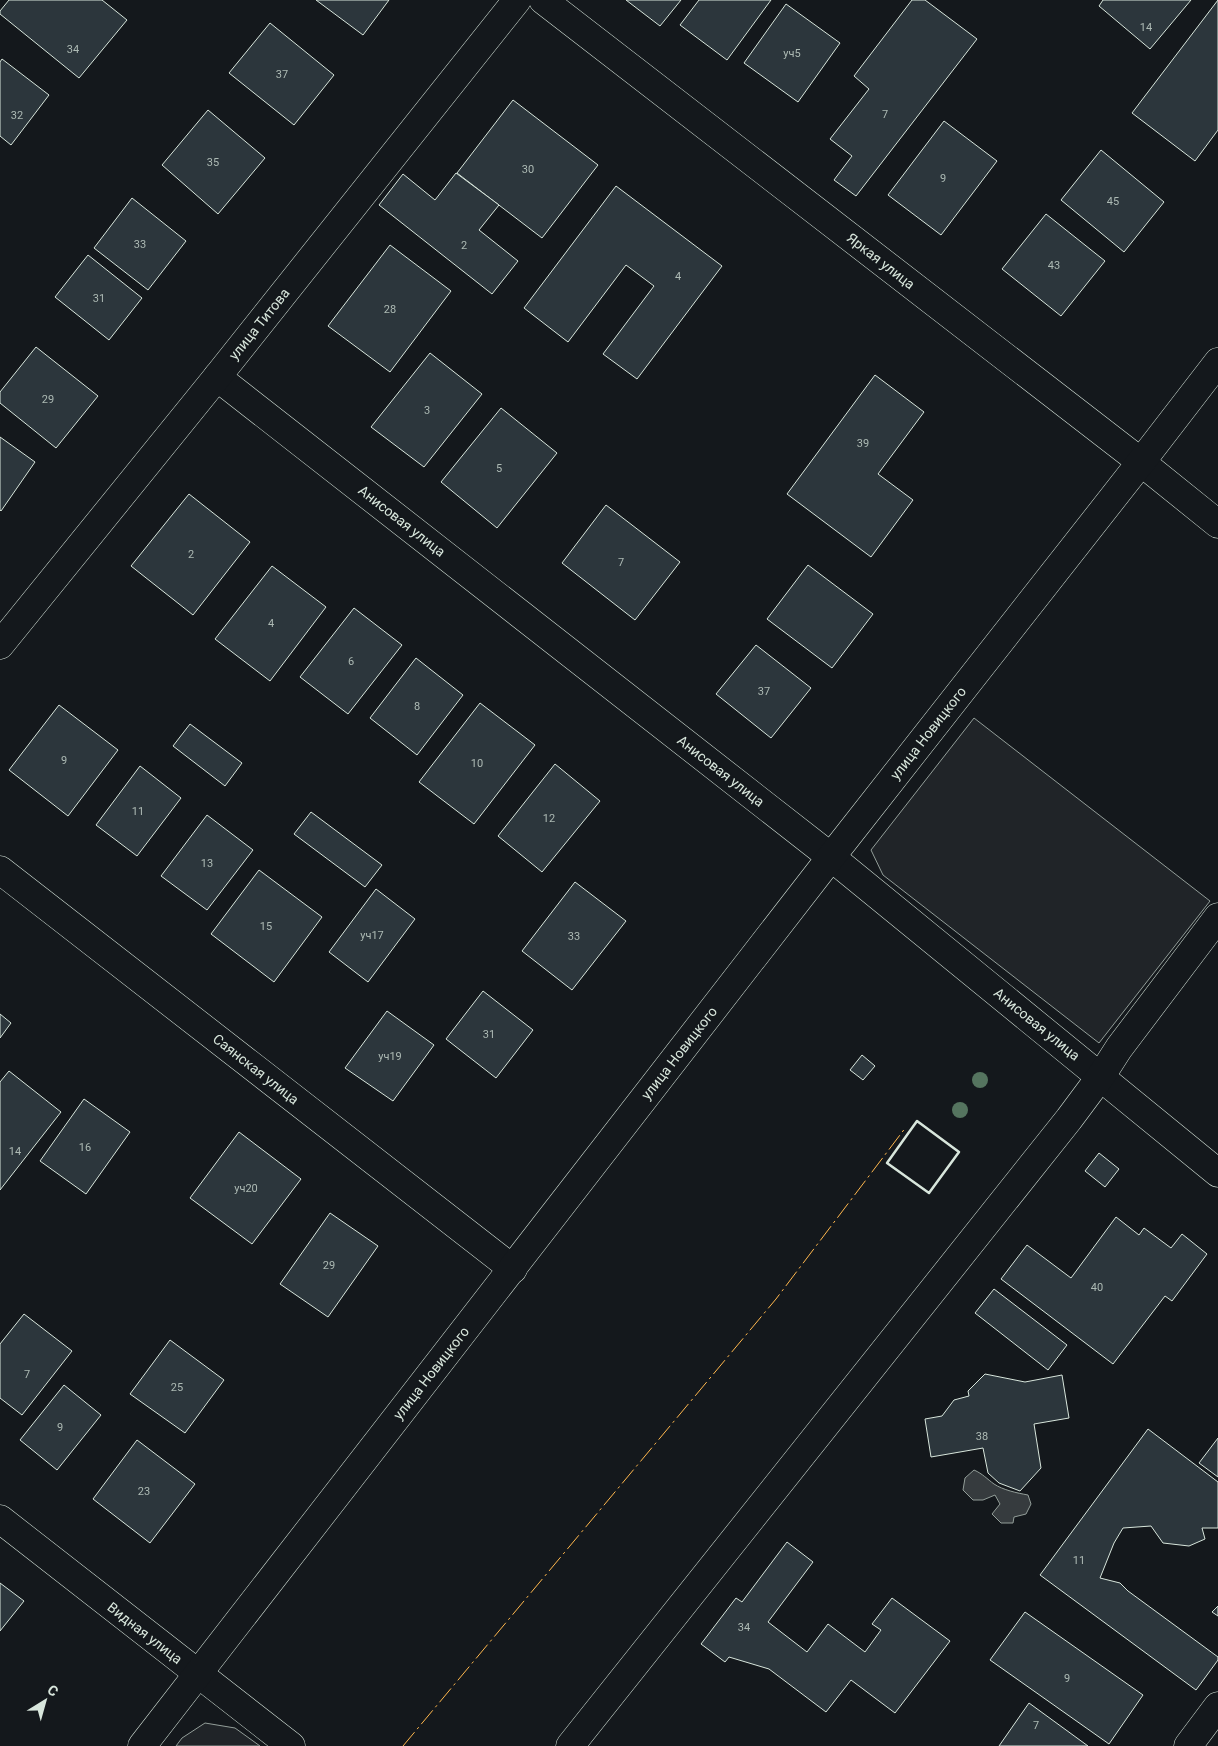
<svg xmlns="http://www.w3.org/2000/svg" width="1218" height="1746" viewBox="0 0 1218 1746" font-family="Roboto,sans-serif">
	<rect width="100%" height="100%" fill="#14181c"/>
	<g fill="#202428" stroke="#939e99">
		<polygon points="974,718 1210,901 1099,1043 883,875 871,850"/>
		<polygon points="205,1723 235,1728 260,1746 176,1746 182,1738"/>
	</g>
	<path fill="#363b3e" stroke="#939e99" d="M 974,1470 C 983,1474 987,1479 994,1484 C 1003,1490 1017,1493 1028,1495 L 1031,1504 L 1026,1514 L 1014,1517 L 1013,1523 L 1001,1523 L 992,1514 L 1000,1504 L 995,1495 L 983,1500 L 973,1500 L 963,1490 L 965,1478 Z"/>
	<g fill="#2c363c" stroke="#d8e6dc">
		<polygon points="9,0 102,0 127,20 79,78 0,14 0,11"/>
		<polygon points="316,0 389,0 363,35"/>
		<polygon points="626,0 681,0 660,26"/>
		<polygon points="699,0 771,0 727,60 680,25"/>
		<polygon points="912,0 925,0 977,39 856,196 834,180 852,156 830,139 869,89 854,76"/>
		<polygon points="1103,0 1191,0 1150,49 1099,6"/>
		<polygon points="1218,0 1218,130 1195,161 1132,113"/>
		<polygon points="786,4 840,43 798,102 744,63"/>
		<polygon points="270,23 334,75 294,125 229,73"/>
		<polygon points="2,59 49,95 11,145 0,136 0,62"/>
		<polygon points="513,100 598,165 542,238 457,173"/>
		<polygon points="208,110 265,158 218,214 162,165"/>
		<polygon points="944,121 997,161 941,235 888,195"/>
		<polygon points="1101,150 1164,202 1124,252 1061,200"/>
		<polygon points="456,173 499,205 479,230 518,261 492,294 379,205 403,174 435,200"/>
		<polygon points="616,186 722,266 637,379 603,354 654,286 626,265 568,342 524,308"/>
		<polygon points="132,198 186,241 148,290 94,248"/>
		<polygon points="1046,214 1105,261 1061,316 1002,269"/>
		<polygon points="390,245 451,291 390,372 328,326"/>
		<polygon points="88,255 142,298 109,340 55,297"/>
		<polygon points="36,347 98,396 56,448 0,403 0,392"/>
		<polygon points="430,353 482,394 424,467 371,427"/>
		<polygon points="875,375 924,412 878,474 913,500 871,557 787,494"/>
		<polygon points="501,408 557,453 497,528 441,482"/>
		<polygon points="0,437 35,462 1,511 0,510"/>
		<polygon points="189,494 250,542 193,615 131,566"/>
		<polygon points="606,505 680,562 635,620 562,563"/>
		<polygon points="808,565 873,614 832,668 767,619"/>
		<polygon points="272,566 326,607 270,681 215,639"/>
		<polygon points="354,608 402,645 348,714 300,677"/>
		<polygon points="756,645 811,688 771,738 716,694"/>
		<polygon points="416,658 463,695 417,755 370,718"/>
		<polygon points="480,703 535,745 474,824 419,782"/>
		<polygon points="59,705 118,750 68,816 9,770"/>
		<polygon points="190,724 242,763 225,786 173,746"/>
		<polygon points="555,764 600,801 542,872 498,836"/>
		<polygon points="140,766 181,798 137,856 96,825"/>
		<polygon points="311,812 382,865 365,887 294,834"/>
		<polygon points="207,815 253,850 207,910 161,876"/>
		<polygon points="259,870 322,917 274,982 211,934"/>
		<polygon points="575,882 626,921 572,990 522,951"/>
		<polygon points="376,889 415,919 368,982 329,952"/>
		<polygon points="483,991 533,1030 496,1078 446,1039"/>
		<polygon points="387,1011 434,1045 393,1101 345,1068"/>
		<polygon points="0,1014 11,1023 0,1038"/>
		<polygon points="862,1055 875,1066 863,1080 850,1070"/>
		<polygon points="9,1071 61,1112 0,1190 0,1082"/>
		<polygon points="84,1099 130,1132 86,1194 40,1161"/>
		<polygon points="239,1132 301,1179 252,1244 190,1198"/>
		<polygon points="1099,1153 1119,1169 1105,1187 1085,1171"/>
		<polygon points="330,1213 378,1246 328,1317 280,1284"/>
		<polygon points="1116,1217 1139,1235 1144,1228 1171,1248 1182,1234 1207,1254 1172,1301 1165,1296 1113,1364 1001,1279 1027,1245 1071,1278"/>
		<polygon points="994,1289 1067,1345 1048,1370 975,1313"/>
		<polygon points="24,1314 72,1351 22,1415 0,1398 0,1344"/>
		<polygon points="170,1340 224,1380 185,1433 130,1394"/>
		<polygon points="985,1374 1025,1382 1062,1375 1069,1418 1034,1424 1041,1468 1020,1491 999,1483 988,1473 983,1448 931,1457 925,1419 942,1416 954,1400 969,1396 968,1391"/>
		<polygon points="64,1385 101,1415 57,1470 20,1440"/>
		<polygon points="1148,1429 1218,1482 1218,1528 1202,1528 1205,1539 1189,1546 1163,1543 1151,1526 1123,1528 1114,1543 1100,1578 1120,1583 1128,1591 1218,1657 1218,1660 1196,1690 1040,1575"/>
		<polygon points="1218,1438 1218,1477 1199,1463"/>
		<polygon points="137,1440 195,1484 150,1543 93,1499"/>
		<polygon points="787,1542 813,1562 768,1622 807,1652 828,1624 865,1652 881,1630 872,1624 892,1598 950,1641 895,1713 851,1680 826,1712 769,1669 729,1657 725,1662 701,1644 736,1598 742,1602"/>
		<polygon points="0,1583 24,1601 0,1631"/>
		<polygon points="1218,1606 1218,1616 1212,1612"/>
		<polygon points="1025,1612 1143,1695 1109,1744 990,1660"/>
		<polygon points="1029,1703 1088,1746 999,1746"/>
	</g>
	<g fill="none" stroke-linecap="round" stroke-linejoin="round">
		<defs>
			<g id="minor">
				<polyline points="543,0 1141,462 1218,524"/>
				<polyline points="217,377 831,857 1218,1173"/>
				<polyline points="0,645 217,377 517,0"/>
				<polyline points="0,870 513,1269"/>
				<polyline points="0,1519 291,1746"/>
				<polyline points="142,1746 831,857 1141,462 1218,362"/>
				<polyline points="570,1746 1069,1119 1101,1076 1119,1048 1218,917"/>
				<polyline points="1188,1746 1218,1706"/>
			</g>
		</defs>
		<use href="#minor" stroke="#d8e6dc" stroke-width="29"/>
		<use href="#minor" stroke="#14181c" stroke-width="28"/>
		<polygon stroke="#d8e6dc" stroke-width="2.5" points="917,1121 959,1152 929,1193 887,1163"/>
		<polyline stroke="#ffb74d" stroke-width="1" stroke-dasharray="18 4 2.5 4" stroke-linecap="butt" points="403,1746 776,1299 906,1127"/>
	</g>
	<g fill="#55745f">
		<circle cx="980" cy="1080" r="8"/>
		<circle cx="960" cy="1110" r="8"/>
	</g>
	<g text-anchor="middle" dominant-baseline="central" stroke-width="4" stroke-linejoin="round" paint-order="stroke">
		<g font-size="11" fill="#adbab4">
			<text x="1146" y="27">14</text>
			<text x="73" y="49">34</text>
			<text x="792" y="53">уч5</text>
			<text x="282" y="74">37</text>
			<text x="885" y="114">7</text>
			<text x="17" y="115">32</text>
			<text x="213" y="162">35</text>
			<text x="528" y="169">30</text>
			<text x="943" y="178">9</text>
			<text x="1113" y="201">45</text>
			<text x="140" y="244">33</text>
			<text x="464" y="245">2</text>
			<text x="1054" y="265">43</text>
			<text x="678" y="276">4</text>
			<text x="99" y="298">31</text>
			<text x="390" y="309">28</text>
			<text x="48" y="399">29</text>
			<text x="427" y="410">3</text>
			<text x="863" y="443">39</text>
			<text x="499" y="468">5</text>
			<text x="191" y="554">2</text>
			<text x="621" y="562">7</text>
			<text x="271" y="623">4</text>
			<text x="351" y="661">6</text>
			<text x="764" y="691">37</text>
			<text x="417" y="706">8</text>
			<text x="64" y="760">9</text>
			<text x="477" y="763">10</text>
			<text x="138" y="811">11</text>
			<text x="549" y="818">12</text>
			<text x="207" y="863">13</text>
			<text x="266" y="926">15</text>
			<text x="372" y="935">уч17</text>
			<text x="574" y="936">33</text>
			<text x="489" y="1034">31</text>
			<text x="390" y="1056">уч19</text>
			<text x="85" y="1147">16</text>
			<text x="15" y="1151">14</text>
			<text x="246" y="1188">уч20</text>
			<text x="329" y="1265">29</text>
			<text x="1097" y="1287">40</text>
			<text x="27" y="1374">7</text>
			<text x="177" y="1387">25</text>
			<text x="60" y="1427">9</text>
			<text x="982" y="1436">38</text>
			<text x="144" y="1491">23</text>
			<text x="1079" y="1560">11</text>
			<text x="744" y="1627">34</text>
			<text x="1067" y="1678">9</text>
			<text x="1036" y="1725">7</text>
		</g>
		<g font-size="14" fill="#d8e6dc" stroke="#14181c">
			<text transform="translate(881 261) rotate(38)">Яркая улица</text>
			<text transform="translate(259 324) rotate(-51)">улица Титова</text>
			<text transform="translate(402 521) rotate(38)">Анисовая улица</text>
			<text transform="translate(928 733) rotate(-52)">улица Новицкого</text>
			<text transform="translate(721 771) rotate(38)">Анисовая улица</text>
			<text transform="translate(1037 1024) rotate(39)">Анисовая улица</text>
			<text transform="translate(679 1053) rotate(-52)">улица Новицкого</text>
			<text transform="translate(256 1069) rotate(38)">Саянская улица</text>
			<text transform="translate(431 1373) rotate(-52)">улица Новицкого</text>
			<text transform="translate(145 1633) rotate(38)">Видная улица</text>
		</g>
	</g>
	<g transform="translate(45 1701) rotate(37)" stroke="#14181c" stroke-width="4" paint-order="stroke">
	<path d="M0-4L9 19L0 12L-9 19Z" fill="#d8e6dc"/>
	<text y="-8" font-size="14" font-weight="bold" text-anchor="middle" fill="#d8e6dc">С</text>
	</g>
</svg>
